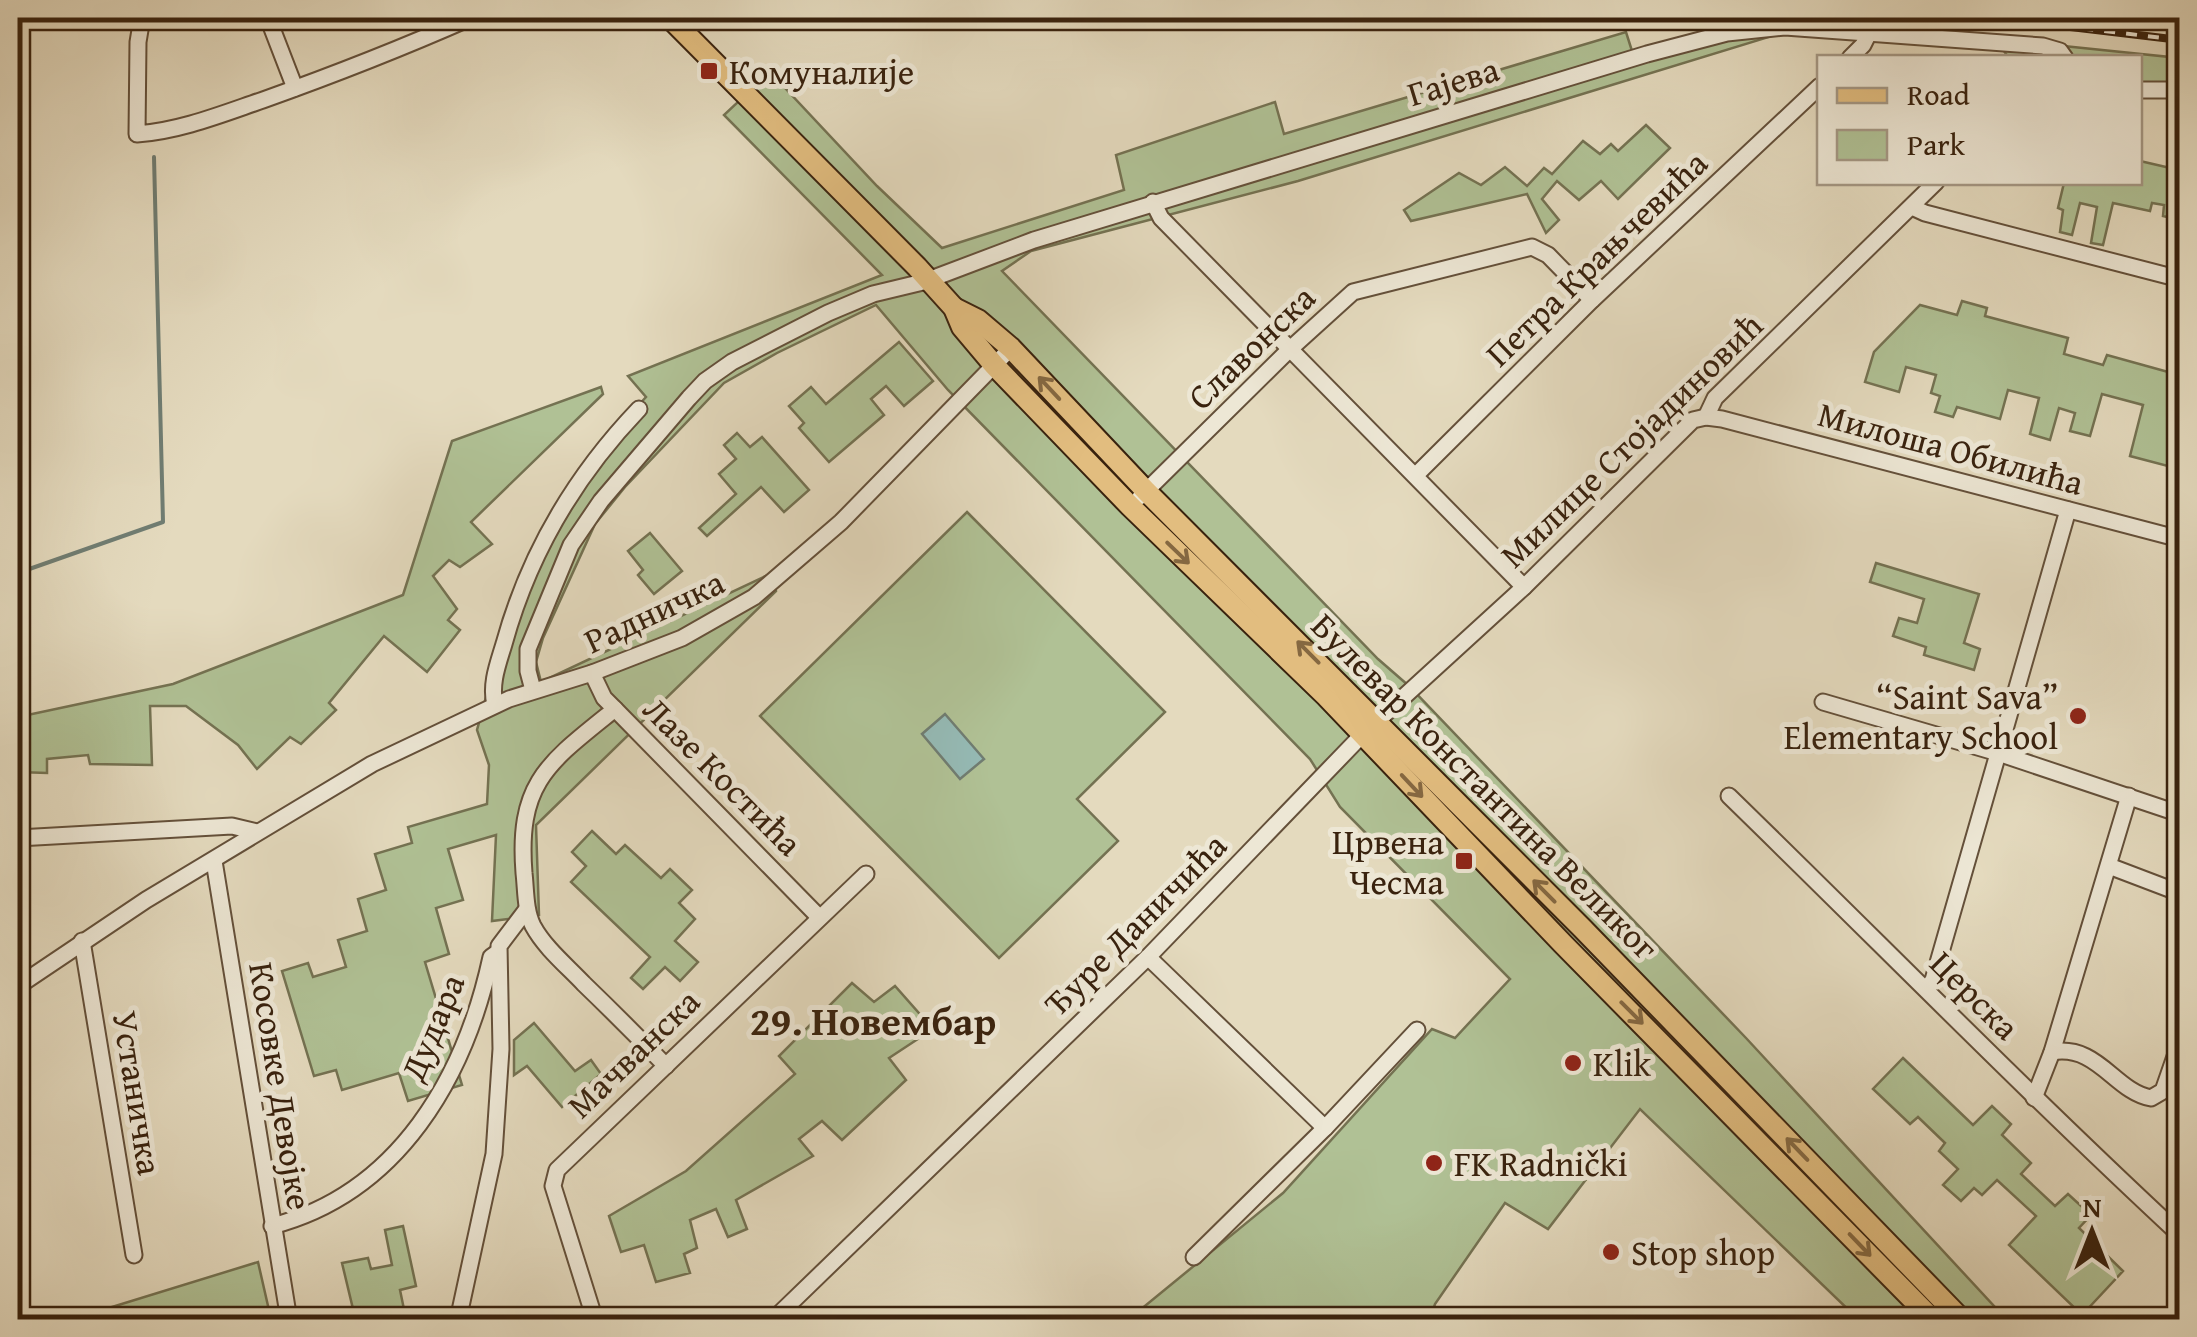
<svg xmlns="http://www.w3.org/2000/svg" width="2197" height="1337" viewBox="0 0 2197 1337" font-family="'Gentium Book Plus',serif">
	<rect width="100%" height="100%" fill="#e4dabe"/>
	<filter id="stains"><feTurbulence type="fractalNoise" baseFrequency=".002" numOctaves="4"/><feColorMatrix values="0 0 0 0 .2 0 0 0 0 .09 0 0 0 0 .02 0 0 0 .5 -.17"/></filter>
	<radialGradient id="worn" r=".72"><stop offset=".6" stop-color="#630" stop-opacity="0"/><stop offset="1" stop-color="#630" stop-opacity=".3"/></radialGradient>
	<g fill="#b0c195" stroke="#747252" stroke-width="2.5">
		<polygon points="1811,24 1298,181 1031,251 1002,271 1378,659 1409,686 1746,1038 2006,1319 1858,1319 1640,1109 1548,1229 1505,1203 1435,1304 1430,1319 1129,1319 1283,1193 1432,1029 1455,1038 1510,979 1340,807 1310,759 948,390 876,305 777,353 724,383 625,487 595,524 543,638 536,662 541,682 772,573 776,591 536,825 539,915 492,921 496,835 448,849 463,900 436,908 449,954 425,962 462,1085 408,1101 399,1073 342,1090 336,1070 314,1076 282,971 308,963 313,977 346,967 338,940 367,931 358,899 386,890 375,854 412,843 408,827 487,804 489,765 477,730 506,624 603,444 646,397 628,376 882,275 724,115 770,72 877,186 942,248 1124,190 1116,155 1275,102 1284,134 1626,32 1632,51"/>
		<polygon points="1996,39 2179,58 2179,84 2140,84 2140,58 2008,57"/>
		<polygon points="1646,125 1670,148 1618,199 1601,181 1579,200 1557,181 1542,199 1559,220 1546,233 1527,194 1411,221 1404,210 1459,173 1481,185 1505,167 1527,186 1544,168 1552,174 1583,141 1600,154 1611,144 1618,151"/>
		<polygon points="2140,161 2179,170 2179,220 2163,216 2164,205 2152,203 2150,211 2113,203 2103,245 2091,243 2097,207 2080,203 2072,235 2060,232 2063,210 2058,208 2064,183 2140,182"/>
		<polygon points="1962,301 1987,308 1985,316 2068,338 2064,354 2103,365 2107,355 2179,375 2179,469 2130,456 2143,405 2102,394 2090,436 2070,431 2075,413 2059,408 2050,440 2030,434 2039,398 2008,390 2000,419 1957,407 1953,417 1935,412 1940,396 1931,393 1936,375 1906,367 1899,392 1865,382 1874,352 1920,305 1957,315"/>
		<polygon points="899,342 933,381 904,406 886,386 871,399 884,415 829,462 799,428 804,423 789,406 811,387 826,404"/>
		<polygon points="601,387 603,394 471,522 492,544 460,567 449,560 433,576 457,609 448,620 460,630 427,672 384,636 329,703 336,710 301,744 290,737 257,769 238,745 186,706 150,706 152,765 90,764 88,755 47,759 47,773 18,772 18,717 173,684 403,595 452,441"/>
		<polygon points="737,433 750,447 762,437 809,490 784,512 761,487 707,536 699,528 736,494 719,474 736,459 724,445"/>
		<polygon points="967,512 1165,712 1077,799 1118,841 999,958 760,716"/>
		<polygon points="650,533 682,571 654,594 638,575 643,570 628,551"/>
		<polygon points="1876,563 1979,594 1964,643 1980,649 1974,670 1924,655 1926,647 1893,636 1899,618 1917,623 1924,599 1870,582"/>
		<polygon points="592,831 616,854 625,845 661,878 670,869 692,890 679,903 695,919 675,941 698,962 680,981 665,967 643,989 631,978 650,957 571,882 586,866 572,852"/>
		<polygon points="852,983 874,1002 895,986 933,1029 889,1058 906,1080 842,1140 822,1121 799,1139 813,1156 736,1200 747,1229 728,1237 716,1209 690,1220 697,1248 684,1254 690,1273 656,1282 644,1245 621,1252 609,1216 686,1171 795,1074 779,1056"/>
		<polygon points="534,1023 575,1071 591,1060 601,1074 562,1107 527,1066 514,1075 514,1040"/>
		<polygon points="1903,1058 1973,1125 1992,1106 2011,1124 2002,1135 2031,1163 2021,1174 2055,1206 2068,1194 2091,1215 2079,1228 2123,1271 2082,1315 2009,1245 2036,1216 1997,1180 1982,1195 1974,1188 1961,1201 1943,1185 1958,1169 1939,1151 1945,1143 1918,1117 1910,1124 1873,1089"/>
		<polygon points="403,1226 416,1286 400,1290 406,1319 340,1319 339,1313 353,1309 342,1263 368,1258 371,1269 392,1265 385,1230"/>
		<polygon points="258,1262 271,1319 73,1319"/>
	</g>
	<polygon fill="#95bab5" stroke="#707d72" stroke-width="2.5" points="945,714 984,759 960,779 922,734"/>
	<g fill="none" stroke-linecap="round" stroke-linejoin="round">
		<polyline stroke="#707d72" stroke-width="4" points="18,573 163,522 154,157"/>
		<defs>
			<g id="minor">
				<path d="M 142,18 L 138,42 L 137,134 C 180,131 222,114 263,100 C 333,75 402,48 470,18"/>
				<polyline points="268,18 295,88"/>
				<polyline points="1850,58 1863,45 1870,31"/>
				<polyline points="2140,90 2180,90"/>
				<polyline points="1153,202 1161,218 1524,587"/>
				<polyline points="1912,207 1925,213 2180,279"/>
				<polyline points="1706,417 1715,398 1936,182"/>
				<polyline points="1416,475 1592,300 1820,86"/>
				<polyline points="1140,497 1289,350 1353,292 1532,247 1548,255 1592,300"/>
				<polyline points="592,673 604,698 615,709 818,916"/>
				<polyline points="533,690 528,671 528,649 571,545 601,501 689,398 705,381 732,362 828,313 873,294 923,282 1034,240 1647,54 1727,33 1785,27 2043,46 2060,51 2065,58"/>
				<polyline points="1823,702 1998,753 2180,814"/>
				<path d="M 495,705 C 490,684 498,664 504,644 C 529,553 574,477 639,409"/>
				<path d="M 615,709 C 548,763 517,782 524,873 C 526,890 525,910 533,926 C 545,948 567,966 584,984 C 612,1011 639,1038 666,1066"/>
				<path d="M 1729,796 C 1879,942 2026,1092 2180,1235"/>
				<polyline points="18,838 232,826 257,832"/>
				<polyline points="214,861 289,1320"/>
				<polyline points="2109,866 2180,893"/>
				<polyline points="82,941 134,1255"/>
				<polyline points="1148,957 1325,1128"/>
				<polyline points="18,986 146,900 372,764 509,699 592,673 682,638 754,597 841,522 1011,348"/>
				<polyline points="1927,989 1933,980 2068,510"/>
				<path d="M 2052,1052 C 2098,1044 2114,1091 2151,1098 L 2163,1091 L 2180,1042"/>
				<polyline points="2034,1098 2052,1052 2129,796"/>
				<path d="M 272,1226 C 399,1193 465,1077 491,957 L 498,952"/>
				<polyline points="1194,1257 1325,1128 1417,1030"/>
				<polyline points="458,1320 494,1154 501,1049 499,946 527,909"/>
				<polyline points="595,1320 553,1186 557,1170 866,874"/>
				<polyline points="773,1320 1148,957 1363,734 1524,587 1693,420 1706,417 1722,419 2180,539"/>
			</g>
			<g id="major">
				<polyline points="670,18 917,267 954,308 962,327 994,365 1130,506 1326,696 1563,944 1933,1320"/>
				<polyline points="954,308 978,320 1011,348 1146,491 1582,928 1962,1320"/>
			</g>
		</defs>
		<use href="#minor" stroke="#64503a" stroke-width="19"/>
		<use href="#major" stroke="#39220e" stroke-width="24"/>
		<use href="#minor" stroke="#ede7d5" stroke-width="15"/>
		<use href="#major" stroke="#e2bd7f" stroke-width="20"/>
		<defs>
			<polyline id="rail" points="1995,18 2180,40"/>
		</defs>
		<use href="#rail" stroke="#39220e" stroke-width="8"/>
		<use href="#rail" stroke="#ede7d5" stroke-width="4" stroke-dasharray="11" stroke-linecap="butt"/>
	</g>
	<defs><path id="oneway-shaft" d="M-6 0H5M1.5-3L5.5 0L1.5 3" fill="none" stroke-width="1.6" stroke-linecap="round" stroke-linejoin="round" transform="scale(2.5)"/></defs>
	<g stroke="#856841">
		<use href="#oneway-shaft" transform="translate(1049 388) rotate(-133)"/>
		<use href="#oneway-shaft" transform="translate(1178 553) rotate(44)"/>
		<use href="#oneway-shaft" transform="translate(1308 652) rotate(-135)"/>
		<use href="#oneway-shaft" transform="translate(1412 786) rotate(47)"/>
		<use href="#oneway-shaft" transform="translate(1544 891) rotate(-135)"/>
		<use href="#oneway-shaft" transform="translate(1632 1013) rotate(45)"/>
		<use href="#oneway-shaft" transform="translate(1797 1149) rotate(-134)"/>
		<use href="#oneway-shaft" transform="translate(1860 1245) rotate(46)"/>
	</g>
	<g fill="#8f2418" stroke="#ede7d5" stroke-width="4">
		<rect x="699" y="61" width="20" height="20" rx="5"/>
		<circle cx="2078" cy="716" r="10"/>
		<rect x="1454" y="851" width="20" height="20" rx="5"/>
		<circle cx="1573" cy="1063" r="10"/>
		<circle cx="1434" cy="1163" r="10"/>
		<circle cx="1611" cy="1252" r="10"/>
	</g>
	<g text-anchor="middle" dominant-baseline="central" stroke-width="10" stroke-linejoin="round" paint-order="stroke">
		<g font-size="35" fill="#39220e" stroke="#ede7d5" text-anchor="start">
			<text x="729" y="71">Комуналије</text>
			<text x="2058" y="696" text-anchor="end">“Saint Sava”<tspan x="2058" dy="40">Elementary School</tspan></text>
			<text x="1444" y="841" text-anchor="end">Црвена<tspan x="1444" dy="40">Чесма</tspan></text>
			<text x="1593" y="1063">Klik</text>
			<text x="1454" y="1163">FK Radnički</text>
			<text x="1631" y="1252">Stop shop</text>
		</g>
		<g font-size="35" fill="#39220e" stroke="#ede7d5">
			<text transform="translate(1453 81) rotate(-17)">Гајева</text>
			<text transform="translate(1596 258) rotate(-44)">Петра Крањчевића</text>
			<text transform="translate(1251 347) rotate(-44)">Славонска</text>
			<text transform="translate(1631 440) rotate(-44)">Милице Стојадиновић</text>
			<text transform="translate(1951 448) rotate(15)">Милоша Обилића</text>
			<text transform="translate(654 611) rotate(-25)">Радничка</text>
			<text transform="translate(723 776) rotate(45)">Лазе Костића</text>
			<text transform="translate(1485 786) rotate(45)">Булевар Константина Великог</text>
			<text transform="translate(1135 924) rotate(-45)">Ђуре Даничића</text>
			<text transform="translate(1975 995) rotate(45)">Церска</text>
			<text transform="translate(432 1027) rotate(-67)">Дудара</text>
			<text transform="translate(633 1053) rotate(-44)">Мачванска</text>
			<text transform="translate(281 1086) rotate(81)">Косовке Девојке</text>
			<text transform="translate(138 1093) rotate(81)">Устаничка</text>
		</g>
		<g font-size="40" font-weight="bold" fill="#39220e" stroke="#ede7d5">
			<text x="873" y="1020">29. Новембар</text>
		</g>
	</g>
	<rect width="2197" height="1337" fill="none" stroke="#e4dabe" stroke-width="60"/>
	<rect x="20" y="20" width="2157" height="1297" fill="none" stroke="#39220e" stroke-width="5"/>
	<rect x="30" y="30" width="2137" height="1277" fill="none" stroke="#39220e" stroke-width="2.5"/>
	<rect x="1817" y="55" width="325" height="130" fill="#ede7d5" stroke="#a59885" stroke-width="2.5"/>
	<rect x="1837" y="88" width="50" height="15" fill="#e2bd7f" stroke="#a59885" stroke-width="2.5"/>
	<text x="1907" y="105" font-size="30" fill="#39220e">Road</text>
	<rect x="1837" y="130" width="50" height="30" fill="#b0c195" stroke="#a59885" stroke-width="2.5"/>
	<text x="1907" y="155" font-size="30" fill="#39220e">Park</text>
	<g transform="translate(2092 1232)" stroke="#ede7d5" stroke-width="8" paint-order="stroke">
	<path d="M0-8L18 38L0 25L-18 38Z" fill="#39220e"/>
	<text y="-15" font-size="28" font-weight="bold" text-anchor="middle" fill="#39220e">N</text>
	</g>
	<rect width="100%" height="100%" filter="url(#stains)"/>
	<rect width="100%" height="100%" fill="url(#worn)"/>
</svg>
